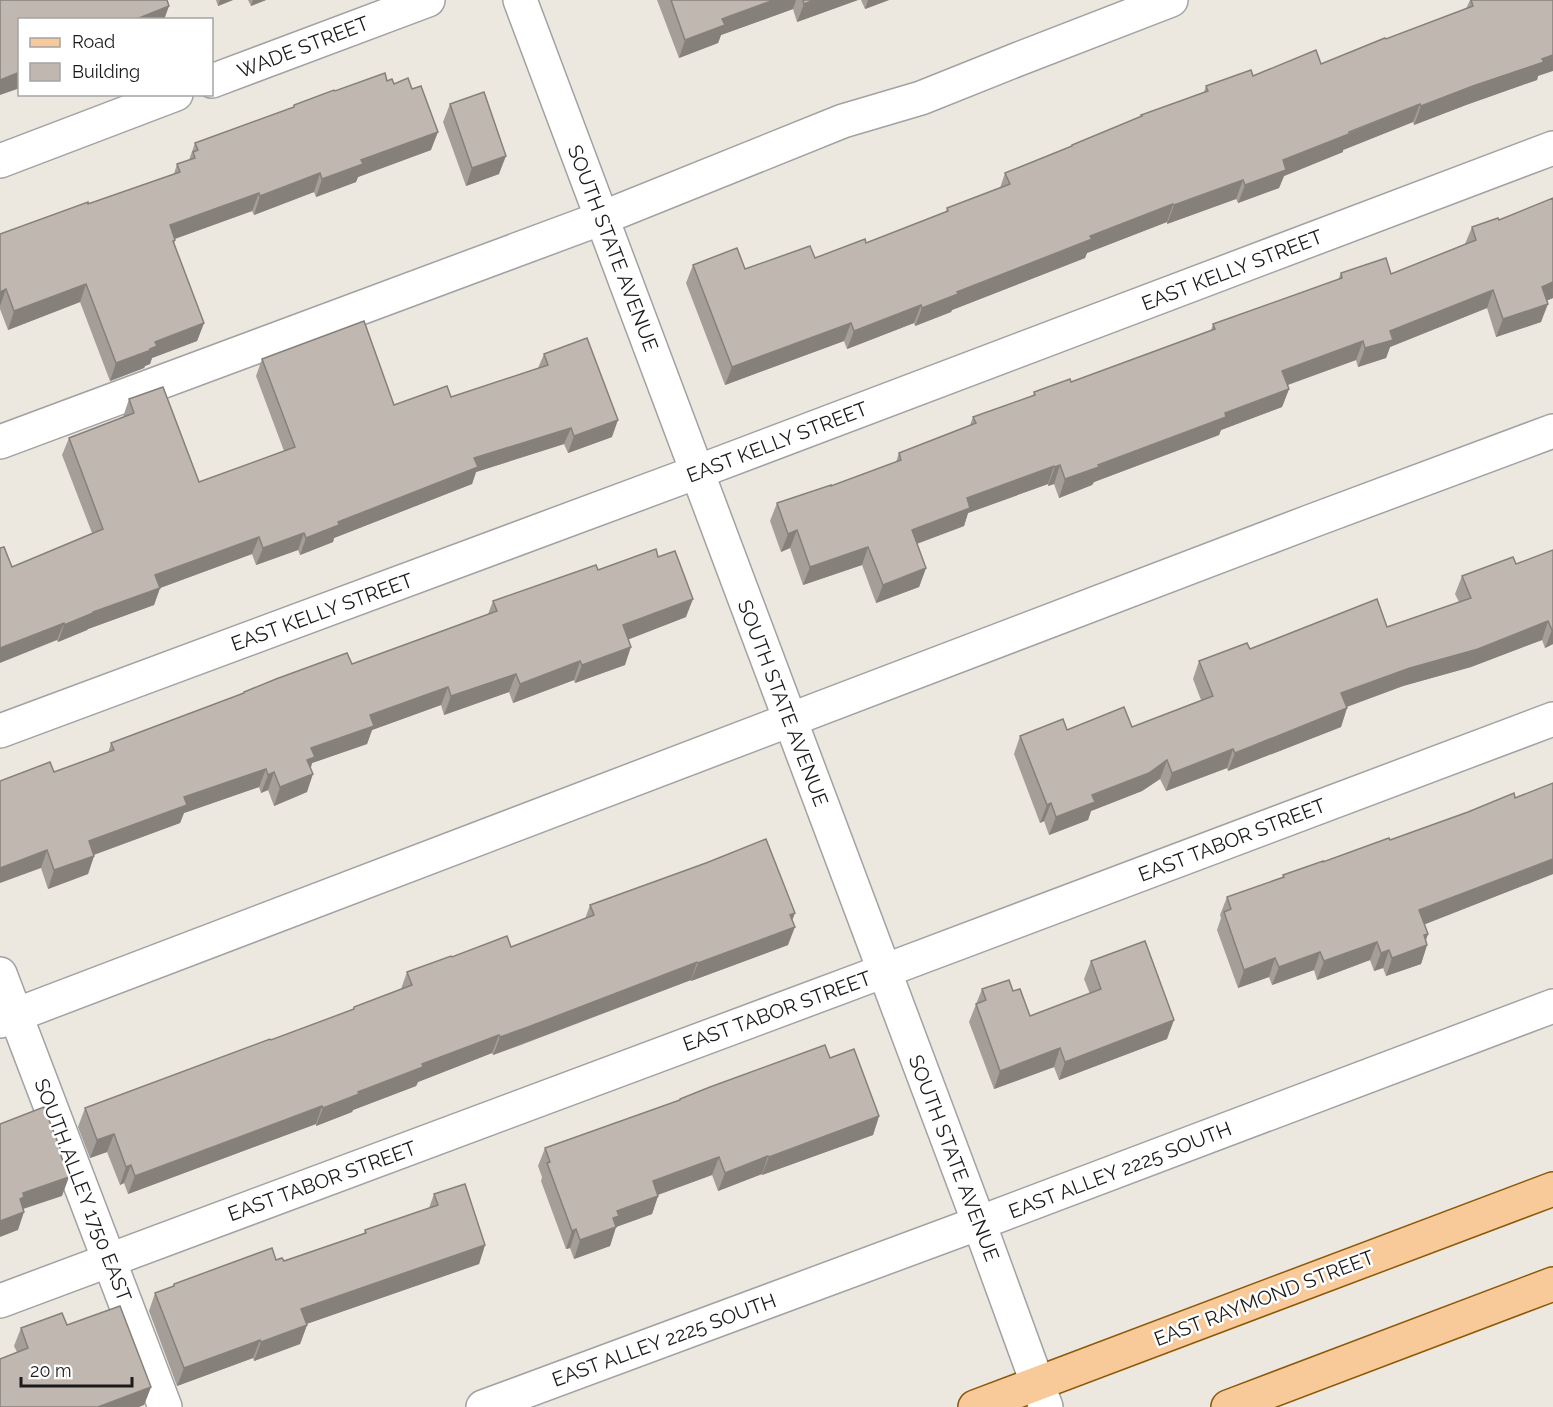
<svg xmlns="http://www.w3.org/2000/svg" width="1553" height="1407" viewBox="0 0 1553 1407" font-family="Raleway,sans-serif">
	<rect width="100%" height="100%" fill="#ece8e0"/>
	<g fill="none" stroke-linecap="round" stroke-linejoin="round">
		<defs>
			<g id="minor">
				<polyline points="520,0 979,1223 1046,1407"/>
				<polyline points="212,81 428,0"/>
				<polyline points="0,161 176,94"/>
				<polyline points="0,442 602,218 843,121 921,98 1016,60 1171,0"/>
				<polyline points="0,731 697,472 1553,148"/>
				<polyline points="0,974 165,1407"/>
				<polyline points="0,1021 1309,522 1553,431"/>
				<polyline points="0,1301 884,971 1553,719"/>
				<polyline points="483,1407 979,1223 1553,1006"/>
			</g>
			<g id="major">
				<polyline points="975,1407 1553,1189"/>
				<polyline points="1228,1407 1553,1284"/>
			</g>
		</defs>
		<use href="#minor" stroke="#a2a2a2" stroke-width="36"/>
		<use href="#major" stroke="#8d5805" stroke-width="36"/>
		<use href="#minor" stroke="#fff" stroke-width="33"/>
		<use href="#major" stroke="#f8ca99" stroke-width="33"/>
	</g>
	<g fill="#a59d97">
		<polygon points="216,0 233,0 218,6"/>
		<polygon points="248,0 266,0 251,6"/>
		<polygon points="657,0 858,0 797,22 793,9 721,35 718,43 679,58"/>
		<polygon points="861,0 889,0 865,9"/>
		<polygon points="1470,0 1553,0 1537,80 1466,105 1414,125 1413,122 1343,150 1343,152 1284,176 1279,188 1238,203 1236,199 1167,224 1167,222 1087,253 1085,258 952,310 951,312 915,326 914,323 847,349 844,341 725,385 686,283 693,265 745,269 815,258 866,243 946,212 947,208 1000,188 1005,173 1071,147 1072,145 1141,117 1141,115 1204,92 1206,86 1253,76 1321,64 1466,9"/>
		<polygon points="387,81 394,84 431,150 358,177 356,182 316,197 314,192 254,215 252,211 175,239 174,245 204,323 197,341 152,358 150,364 145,366 144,368 110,381 80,302 8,330 0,309 0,234 174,174 177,164 189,160 195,143 293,107 294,105 335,91"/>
		<polygon points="450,104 499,174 466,186 443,122"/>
		<polygon points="1553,198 1553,298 1546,301 1541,322 1496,337 1487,308 1390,347 1386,358 1358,367 1356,360 1288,385 1289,389 1282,407 1221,430 1219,435 1094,482 1092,485 1059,498 1054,484 1048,486 1048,484 968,513 964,526 917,544 926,568 919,587 876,603 862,565 803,585 790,548 781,552 770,521 777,503 831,486 896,462 899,453 970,425 973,417 1033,396 1034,392 1071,382 1211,330 1213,324 1338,280 1341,273 1391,274 1465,244 1472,227 1499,220"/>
		<polygon points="544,354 612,437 568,453 564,444 476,472 472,484 334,538 333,542 300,555 298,550 256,565 252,554 160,588 154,605 88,629 87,630 58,642 12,567 92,533 62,455 69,438 123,417 129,399 199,482 284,451 256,376 262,359 394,405 451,397 538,368"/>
		<polygon points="1553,550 1553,644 1545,648 1542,640 1471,667 1403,686 1347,707 1341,727 1228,771 1227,768 1166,791 1160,779 1142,791 1091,811 1088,820 1049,835 1044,821 1040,823 1014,754 1020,736 1067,730 1132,727 1201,700 1193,679 1199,661 1250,649 1387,627 1459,602 1455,594 1462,576 1516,564"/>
		<polygon points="658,557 686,617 628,639 625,665 575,683 574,680 513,703 509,692 444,715 441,705 372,730 367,744 312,763 311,768 307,792 274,806 268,790 261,793 259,787 184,813 180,823 94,855 94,856 88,874 48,889 41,868 54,772 108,753 111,743 243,693 244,692 352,664 488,614 493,601 598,570"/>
		<polygon points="1390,840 1553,874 1424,924 1428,934 1426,940 1427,945 1421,964 1386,976 1383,968 1374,971 1370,960 1317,980 1314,970 1272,985 1269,977 1238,988 1217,930 1221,918 1220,915 1227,897 1282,878 1283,875"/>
		<polygon points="590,905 792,920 788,945 691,981 691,980 521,1045 493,1055 492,1053 418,1082 416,1086 353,1110 352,1112 316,1126 316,1124 128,1194 124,1183 120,1185 107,1152 90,1158 78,1127 85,1108 271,1040 353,1010 354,1007 401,989 407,972 452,957 511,947 585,919"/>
		<polygon points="1091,961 1167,1039 1059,1080 1054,1067 994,1089 969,1022 982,989 1013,991 1030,1016 1090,994 1084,979"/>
		<polygon points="830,1058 879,1116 873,1135 762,1175 762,1174 718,1191 712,1175 658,1195 658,1196 652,1214 616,1227 610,1246 574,1259 570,1248 566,1249 541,1181 542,1177 538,1166 545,1148 679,1100 680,1099"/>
		<polygon points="434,1194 485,1245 479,1264 306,1324 307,1325 300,1344 254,1361 253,1358 177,1386 149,1311 155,1293 173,1286 174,1284 276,1260 284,1261 364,1233 365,1230 429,1208"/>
		<polygon points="67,1325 151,1387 144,1405 17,1352 14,1346 21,1328"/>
	</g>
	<g fill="#86807b">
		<polygon points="220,0 233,0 218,6"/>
		<polygon points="253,0 266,0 251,6"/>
		<polygon points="774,0 796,0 793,9 721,35 718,43 679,58 685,40 722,19"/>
		<polygon points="814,0 858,0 797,22 804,4"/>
		<polygon points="868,0 889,0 865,9"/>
		<polygon points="169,6 164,20 134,20"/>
		<polygon points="1553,55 1553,71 1538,76 1537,80 1466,105 1414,125 1421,106"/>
		<polygon points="20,72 20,88 0,95 0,80"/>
		<polygon points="1420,104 1413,122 1343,150 1343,152 1284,176 1279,188 1238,203 1245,185 1283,160"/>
		<polygon points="438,132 431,150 358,177 356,182 316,197 322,179 361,160"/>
		<polygon points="506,156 499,174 466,186 472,168"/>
		<polygon points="320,173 314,192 254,215 260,196"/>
		<polygon points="1243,180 1236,199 1167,224 1174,205"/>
		<polygon points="259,193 252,211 163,243 170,225"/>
		<polygon points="1173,204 1167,222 1087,253 1085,258 952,310 951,312 915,326 922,308 957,292 1090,236"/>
		<polygon points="1553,282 1553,298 1535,305 1542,287"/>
		<polygon points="86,284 80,302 8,330 14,311"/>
		<polygon points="6,289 0,306 0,292"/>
		<polygon points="1493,290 1487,308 1390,347 1386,358 1358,367 1365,348 1390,331"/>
		<polygon points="1548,304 1541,322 1496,337 1503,319"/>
		<polygon points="921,305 914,323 847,349 854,331"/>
		<polygon points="204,323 197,341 152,358 150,364 145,366 144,368 110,381 116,363 155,342"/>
		<polygon points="851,323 844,341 725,385 732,367"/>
		<polygon points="1363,341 1356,360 1276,389 1282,371"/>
		<polygon points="1289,389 1282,407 1221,430 1219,435 1094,482 1092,485 1059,498 1065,479 1098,465 1225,413"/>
		<polygon points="618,420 612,437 568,453 574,436"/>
		<polygon points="571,428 564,444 476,472 472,484 334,538 333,542 300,555 306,538 338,522 474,458"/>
		<polygon points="1060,465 1054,484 1048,486 1055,467"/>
		<polygon points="1054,466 1048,484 968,513 964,526 905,548 912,530 967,498"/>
		<polygon points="797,530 790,548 781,552 788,534"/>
		<polygon points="304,533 298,550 256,565 263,548"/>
		<polygon points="259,537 252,554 160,588 154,605 88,629 87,630 58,642 64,625 93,612 155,575"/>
		<polygon points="868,547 862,565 803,585 810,567"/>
		<polygon points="926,568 919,587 876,603 883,585"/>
		<polygon points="693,599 686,617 617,644 623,625"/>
		<polygon points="1548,621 1542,640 1471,667 1403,686 1335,711 1341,693 1410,668"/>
		<polygon points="64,623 57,640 0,663 0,648"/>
		<polygon points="1553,629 1553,644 1545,648 1552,630"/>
		<polygon points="631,647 625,665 575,683 582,665"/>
		<polygon points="580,661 574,680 513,703 520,684"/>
		<polygon points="516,674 509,692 444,715 451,696"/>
		<polygon points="448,687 441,705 372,730 367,744 312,763 308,775 301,778 311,748 370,715"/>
		<polygon points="1347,708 1341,727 1228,771 1235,753"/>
		<polygon points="1233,749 1227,768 1166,791 1172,773"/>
		<polygon points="1167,760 1160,779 1142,791 1091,811 1088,820 1049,835 1056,817 1092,795"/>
		<polygon points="266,769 259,787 184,813 180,823 82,859 89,841 184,797"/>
		<polygon points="274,772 268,790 261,793 268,775"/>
		<polygon points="313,774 307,792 274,806 280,787"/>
		<polygon points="1051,803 1044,821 1040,823 1047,805"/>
		<polygon points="47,850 41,868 0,883 0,868"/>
		<polygon points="94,856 88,874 48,889 54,870"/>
		<polygon points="1553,859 1553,874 1413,929 1419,910"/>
		<polygon points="795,913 789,929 795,927 788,945 691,981 698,963"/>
		<polygon points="1428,934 1423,947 1427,945 1421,964 1386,976 1392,958 1424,935"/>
		<polygon points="1377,942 1370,960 1317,980 1324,961"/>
		<polygon points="1389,950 1383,968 1374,971 1381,953"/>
		<polygon points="1320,952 1314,970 1272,985 1279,967"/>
		<polygon points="1275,958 1269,977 1238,988 1244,970"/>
		<polygon points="697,962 691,980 493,1055 500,1037"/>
		<polygon points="1174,1020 1167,1039 1059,1080 1065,1062"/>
		<polygon points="499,1035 492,1053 418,1082 416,1086 353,1110 352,1112 316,1126 323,1108 422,1064"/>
		<polygon points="1060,1048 1054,1067 994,1089 1000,1071"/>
		<polygon points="322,1106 316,1124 128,1194 135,1176"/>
		<polygon points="879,1116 873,1135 762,1175 769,1157"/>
		<polygon points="114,1134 107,1152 90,1158 97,1140"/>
		<polygon points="768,1156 762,1174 718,1191 725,1173"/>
		<polygon points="719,1157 712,1175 646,1199 653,1181"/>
		<polygon points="131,1165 124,1183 120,1185 126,1167"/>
		<polygon points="69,1177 62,1196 20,1210 24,1212 18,1230 0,1237 0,1221 20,1199 23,1193"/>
		<polygon points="658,1196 652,1214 616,1227 610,1246 574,1259 580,1240 613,1218 617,1211"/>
		<polygon points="576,1229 570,1248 566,1249 572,1231"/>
		<polygon points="485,1245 479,1264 295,1328 301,1309"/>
		<polygon points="307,1325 300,1344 254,1361 261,1342"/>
		<polygon points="260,1340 253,1358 177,1386 184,1368"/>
		<polygon points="151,1387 144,1405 139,1407 98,1407"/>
	</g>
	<g fill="#c0b7b0" stroke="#86807b" stroke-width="1.5">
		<polygon points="0,0 167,0 169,6 134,20 20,20 20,72 0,80"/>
		<polygon points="671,0 774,0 722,19 725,25 685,40"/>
		<polygon points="803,0 814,0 804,4"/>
		<polygon points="1471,0 1553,0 1553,55 1542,59 1544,62 1473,86 1421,106 1420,104 1349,132 1349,134 1283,160 1286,170 1245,185 1243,180 1174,205 1173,204 1090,236 1092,239 957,292 958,294 922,308 921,305 854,331 851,323 732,367 693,265 737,248 745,269 810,246 815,258 865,239 866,243 948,211 947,208 1010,184 1005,173 1072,146 1072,145 1142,116 1141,115 1208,91 1206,86 1251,70 1253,76 1316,50 1321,64 1385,38 1386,39 1473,6"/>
		<polygon points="385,73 387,81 392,79 394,84 408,78 412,89 421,86 438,132 361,160 363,164 322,179 320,173 260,196 259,193 170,225 175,240 173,241 204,323 155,342 157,346 150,349 151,350 116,363 86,284 14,311 6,289 0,292 0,234 88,202 88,204 180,172 177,164 195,158 193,152 198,150 195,143 294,107 294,105 334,90 335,91"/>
		<polygon points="484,92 506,156 472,168 450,104"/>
		<polygon points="1553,198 1553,282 1542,287 1548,304 1503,319 1493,290 1390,331 1393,340 1365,348 1363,341 1282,371 1289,389 1225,413 1226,417 1098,465 1099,467 1065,479 1060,465 1055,467 1054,466 967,498 970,508 912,530 926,568 883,585 868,547 810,567 797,530 788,534 777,503 831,485 831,486 901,460 899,453 976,423 973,417 1035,395 1034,392 1070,379 1071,382 1215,329 1213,324 1342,278 1341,273 1386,258 1391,274 1476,240 1472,227 1498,218 1499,220"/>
		<polygon points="364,321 394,405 447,386 451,397 548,365 544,354 587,338 618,420 574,436 571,428 474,458 478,467 338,522 339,525 306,538 304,533 263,548 259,537 155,575 160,588 93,612 93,613 64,625 64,623 0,648 0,548 4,547 12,567 103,529 69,438 134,413 129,399 163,387 199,482 295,447 262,359"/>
		<polygon points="656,549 658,557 675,551 693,599 623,625 631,647 582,665 580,661 520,684 516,674 451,696 448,687 370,715 374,726 311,748 315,757 307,760 313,774 280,787 274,772 268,775 266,769 184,797 187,805 89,841 94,856 54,870 47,850 0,868 0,781 50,762 54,772 114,750 111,743 244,693 244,692 276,679 347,653 352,664 497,611 493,601 596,565 598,570"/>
		<polygon points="1553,550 1553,629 1552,630 1548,621 1478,649 1410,668 1341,693 1347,708 1235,753 1233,749 1172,773 1167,760 1149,773 1092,795 1095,802 1056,817 1051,803 1047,805 1020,736 1063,719 1067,730 1124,707 1132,727 1213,696 1199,661 1247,643 1250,649 1377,599 1387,627 1471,598 1462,576 1513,557 1516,564"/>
		<polygon points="1553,783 1553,859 1419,910 1428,934 1424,935 1427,945 1392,958 1389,950 1381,953 1377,942 1324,961 1320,952 1279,967 1275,958 1244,970 1224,912 1231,909 1227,897 1284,877 1283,875 1323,861 1323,862 1389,838 1390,840 1468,812 1514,793 1515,798"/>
		<polygon points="766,839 795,913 790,915 795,927 698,963 697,962 528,1027 500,1037 499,1035 422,1064 423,1067 358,1092 359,1094 323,1108 322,1106 135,1176 131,1165 126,1167 114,1134 97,1140 85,1108 270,1039 271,1040 354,1009 354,1007 412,985 407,972 451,956 452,957 507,936 511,947 594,915 590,905 706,863"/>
		<polygon points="1145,941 1174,1020 1065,1062 1060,1048 1000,1071 976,1004 986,1000 982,989 1009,980 1013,991 1020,989 1030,1016 1101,989 1091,961"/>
		<polygon points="825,1045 830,1058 854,1049 879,1116 769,1157 768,1156 725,1173 719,1157 653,1181 658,1196 617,1211 619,1216 613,1218 616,1227 580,1240 576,1229 572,1231 547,1163 550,1162 545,1148 680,1100 680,1099 710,1087"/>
		<polygon points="44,1107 62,1153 60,1153 69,1177 23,1193 24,1197 20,1199 24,1212 0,1221 0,1124"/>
		<polygon points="465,1184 485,1245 301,1309 307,1325 261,1342 260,1340 184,1368 155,1293 174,1286 174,1284 272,1248 276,1260 282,1258 284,1261 366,1233 365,1230 438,1205 434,1194"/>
		<polygon points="120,1306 151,1387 98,1407 0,1407 0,1359 28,1348 21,1328 62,1313 67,1325"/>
	</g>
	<g text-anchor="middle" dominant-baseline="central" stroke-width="5" stroke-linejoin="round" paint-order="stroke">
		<g font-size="20" fill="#1b1b1b" stroke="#fff">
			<text transform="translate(303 47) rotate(-21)">WADE STREET</text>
			<text transform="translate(613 248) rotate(69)">SOUTH STATE AVENUE</text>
			<text transform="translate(1232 270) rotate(-21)">EAST KELLY STREET</text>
			<text transform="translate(777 442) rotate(-21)">EAST KELLY STREET</text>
			<text transform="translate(322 612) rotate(-20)">EAST KELLY STREET</text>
			<text transform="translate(783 703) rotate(69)">SOUTH STATE AVENUE</text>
			<text transform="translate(1232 840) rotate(-21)">EAST TABOR STREET</text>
			<text transform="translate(777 1011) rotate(-20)">EAST TABOR STREET</text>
			<text transform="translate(954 1158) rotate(69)">SOUTH STATE AVENUE</text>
			<text transform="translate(1120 1170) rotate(-21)">EAST ALLEY 2225 SOUTH</text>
			<text transform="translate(322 1181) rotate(-20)">EAST TABOR STREET</text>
			<text transform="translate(83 1190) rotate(69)">SOUTH ALLEY 1750 EAST</text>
			<text transform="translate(1264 1298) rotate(-21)">EAST RAYMOND STREET</text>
			<text transform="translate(664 1340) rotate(-20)">EAST ALLEY 2225 SOUTH</text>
		</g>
	</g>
	<rect x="18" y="18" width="195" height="78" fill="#ffffff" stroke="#a4a4a4" stroke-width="1.5"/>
	<rect x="30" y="38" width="30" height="9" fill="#f8ca99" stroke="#a4a4a4" stroke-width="1.5"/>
	<text x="72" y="48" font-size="18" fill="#1b1b1b">Road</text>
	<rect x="30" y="63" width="30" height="18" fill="#c0b7b0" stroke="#a4a4a4" stroke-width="1.5"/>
	<text x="72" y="78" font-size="18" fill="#1b1b1b">Building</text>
	<path d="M21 1377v9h111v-9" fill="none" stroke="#1b1b1b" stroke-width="3"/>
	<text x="30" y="1377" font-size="18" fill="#1b1b1b" stroke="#ffffff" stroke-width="4.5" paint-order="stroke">20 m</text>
</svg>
